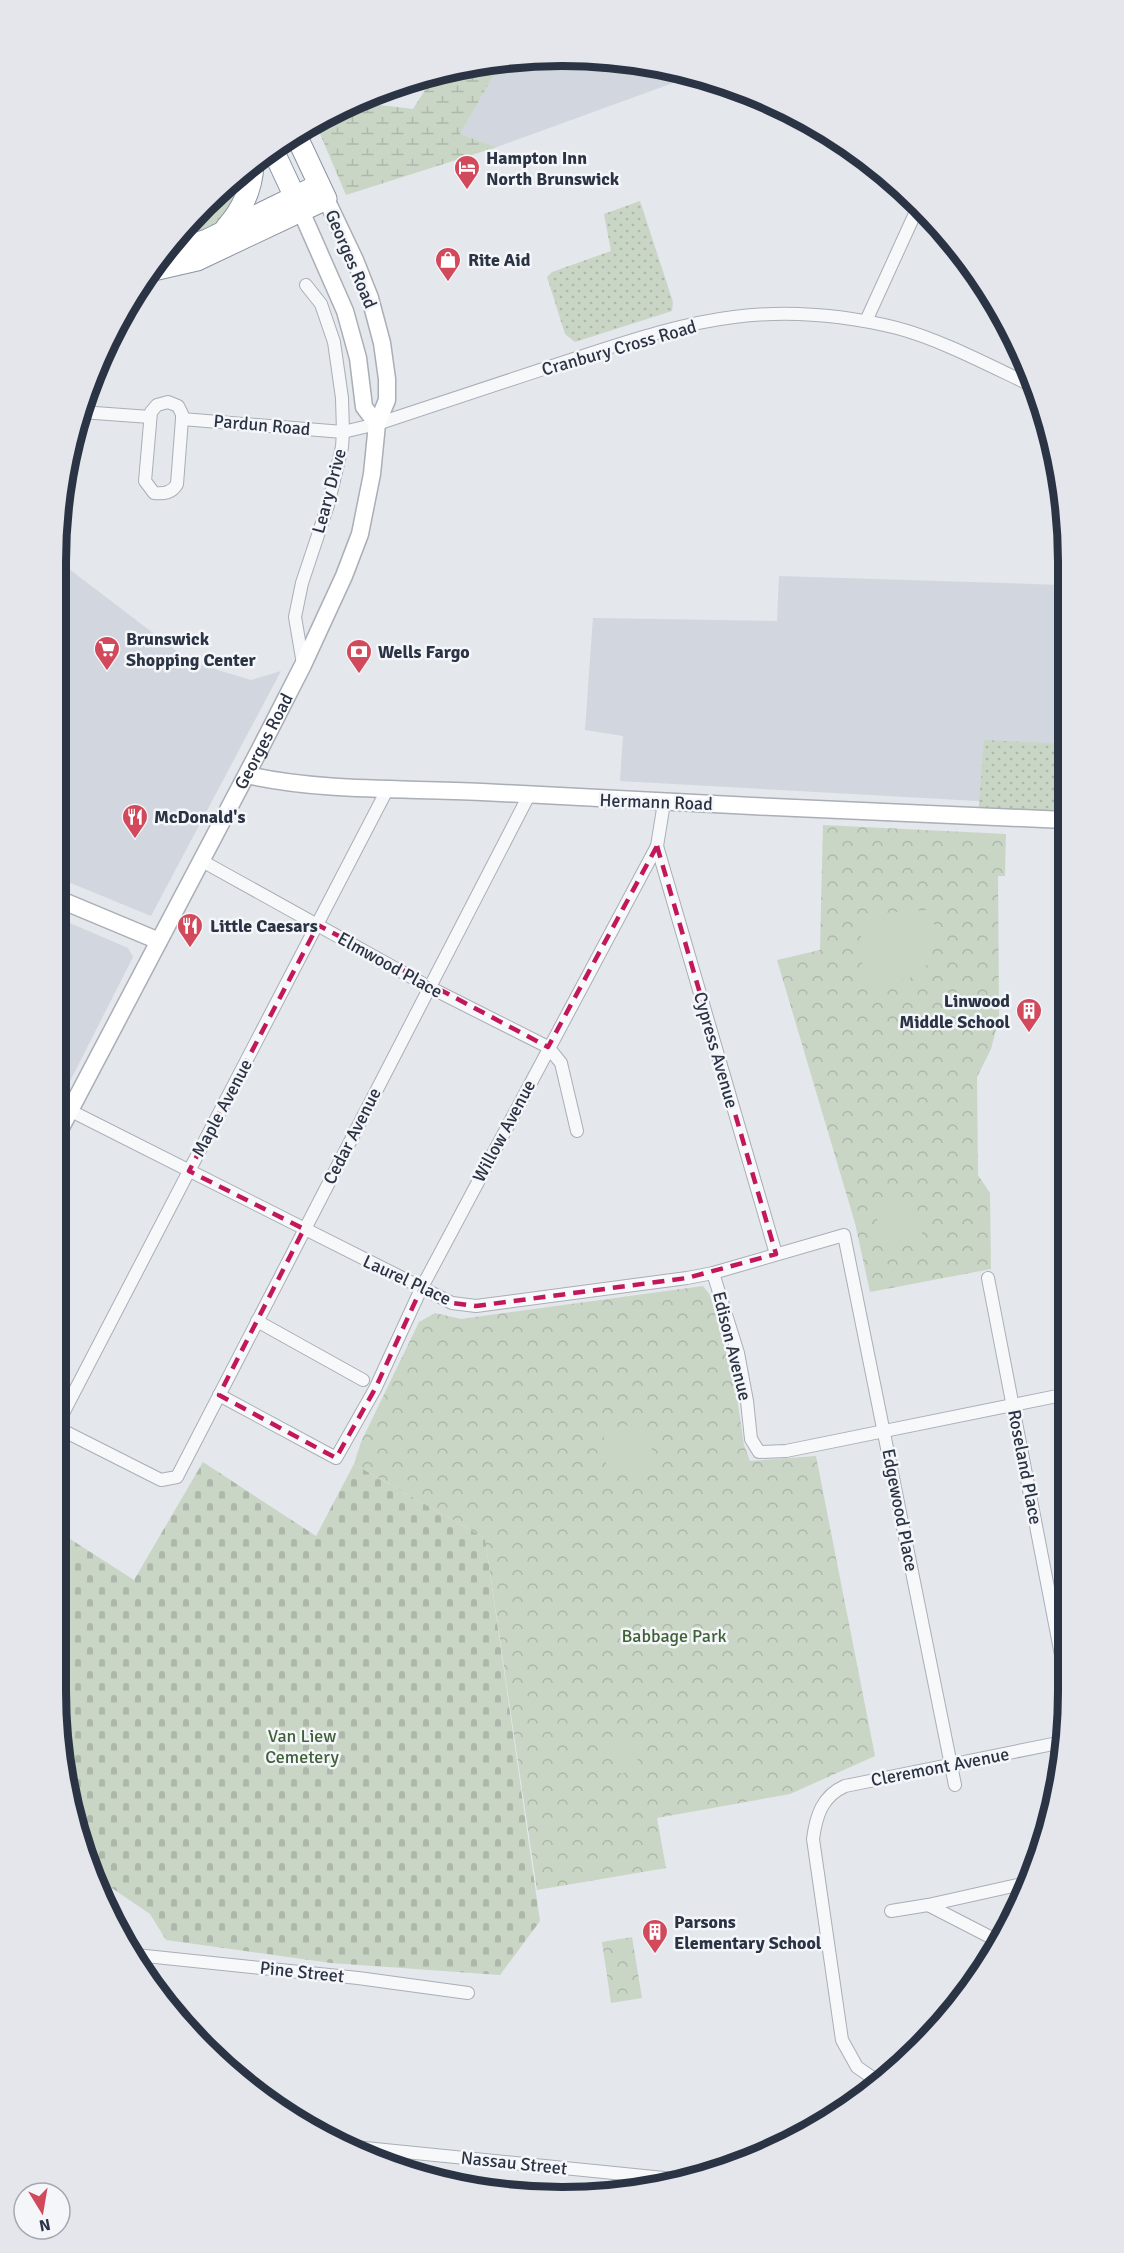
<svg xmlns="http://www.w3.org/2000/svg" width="1124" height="2253" viewBox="0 0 1124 2253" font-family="Signika,sans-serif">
	<defs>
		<pattern id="grass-dots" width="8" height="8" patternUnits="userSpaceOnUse" patternTransform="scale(1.5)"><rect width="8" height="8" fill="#c9d6c5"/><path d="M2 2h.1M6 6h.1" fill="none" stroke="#adb8ab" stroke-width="1.8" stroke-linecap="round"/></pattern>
		<pattern id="wetland-marsh" width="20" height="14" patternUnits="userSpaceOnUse" patternTransform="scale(1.5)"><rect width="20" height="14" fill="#c9d6c5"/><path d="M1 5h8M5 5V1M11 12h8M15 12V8" fill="none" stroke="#adb8ab"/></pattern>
		<pattern id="cemetery-stones" width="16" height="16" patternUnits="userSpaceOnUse" patternTransform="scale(1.5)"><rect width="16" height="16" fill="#c9d6c5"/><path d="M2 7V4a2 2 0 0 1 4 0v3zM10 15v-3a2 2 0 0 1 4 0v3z" fill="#adb8ab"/></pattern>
		<pattern id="park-crowns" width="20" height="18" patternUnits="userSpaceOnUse" patternTransform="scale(1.5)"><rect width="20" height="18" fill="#c9d6c5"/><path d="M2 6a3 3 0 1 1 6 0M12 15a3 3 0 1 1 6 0" fill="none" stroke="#adb8ab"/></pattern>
	</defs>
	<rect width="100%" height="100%" fill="#e4e7ec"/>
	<g fill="#d2d6de">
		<polygon points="562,56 661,65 695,75 497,147 460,134 502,61"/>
		<polygon points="56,559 191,662 251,680 281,671 151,916 56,877"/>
		<polygon points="779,576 1064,585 1065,806 620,781 623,736 585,730 593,618 777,621"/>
		<polygon points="56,917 128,948 133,957 56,1109"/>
	</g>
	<g fill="url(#grass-dots)">
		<polygon points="246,170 240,198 219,225 173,241 204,204"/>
		<polygon points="640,201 673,302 672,311 575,342 565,334 547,277 552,272 611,251 604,214"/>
		<polygon points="984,740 1065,744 1065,820 978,816"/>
	</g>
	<polygon fill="url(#wetland-marsh)" points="502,61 460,134 497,147 346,195 315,122 370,93 372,104 413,109 435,74 464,65"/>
	<polygon fill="url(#cemetery-stones)" points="203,1462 316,1536 354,1464 485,1538 540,1921 500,1975 331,1963 166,1940 150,1914 94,1876 82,1854 56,1691 56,1530 134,1580"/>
	<g fill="url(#park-crowns)">
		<polygon points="823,825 1006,834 1005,876 998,876 999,1018 991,1049 977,1077 978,1175 990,1193 991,1269 870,1292 855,1223 777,960 820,950"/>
		<polygon points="703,1286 710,1295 735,1384 744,1445 750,1461 816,1456 875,1756 790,1794 657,1818 666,1868 537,1890 485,1538 354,1464 361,1442 419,1322 435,1313 461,1319"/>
		<polygon points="632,1937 642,1998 611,2003 602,1942"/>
	</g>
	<g fill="#c9d6c5">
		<polygon points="928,910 936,929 931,962 908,979 885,987 863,979 860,912 869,914"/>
		<polygon points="896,1201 915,1210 924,1226 920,1241 885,1251 876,1215 882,1206"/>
		<path d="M 624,1425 L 644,1429 C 655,1449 659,1467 630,1471 C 627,1472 619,1471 616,1473 C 613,1475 612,1478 609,1479 L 605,1477 C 604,1472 606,1467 606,1462 C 605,1452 603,1445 604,1435 L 610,1430 Z"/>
		<polygon points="630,1731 640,1768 621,1774 611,1737"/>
	</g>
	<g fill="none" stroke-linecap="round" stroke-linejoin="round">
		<defs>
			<g id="street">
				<polyline points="866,321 918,207"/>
				<path d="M 168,402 L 178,406 L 182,414 L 182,419 L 177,484 C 172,493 164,494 154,493 L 145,481 L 151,412 L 157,405 Z"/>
				<polyline points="81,412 150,417"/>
				<path d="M 182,419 L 343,432 L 377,424 C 444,402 512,379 580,357 C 629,341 683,323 734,317 C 788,310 844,315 897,328 C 942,340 992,367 1035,387"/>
				<polyline points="303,664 295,617 302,583 328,505 342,447 343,432 342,398 334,342 321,304 306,285"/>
				<polyline points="657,846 776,1254"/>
				<polyline points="202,861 429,987 548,1047 561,1063 577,1131"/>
				<polyline points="69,1110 452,1303 476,1306 687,1278 713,1273 844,1235 955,1785"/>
				<polyline points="713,1273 738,1353 747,1401 751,1439 759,1452 786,1451 1067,1394"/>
				<polyline points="988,1278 1068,1691"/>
				<polyline points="257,1321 363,1380"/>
				<polyline points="219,1395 336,1458 375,1389 421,1289 657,846 664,803"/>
				<polyline points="56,1427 161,1480 177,1477 529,795"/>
				<polyline points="56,1427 388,788"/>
				<polyline points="928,1905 996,1940"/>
				<polyline points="891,1911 928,1905 1031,1882"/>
				<polyline points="136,1955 358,1978 468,1993"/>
				<path d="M 880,2083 L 857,2067 L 842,2040 L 813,1839 C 816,1816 822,1796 845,1786 L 1063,1742"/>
				<polyline points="355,2147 674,2179"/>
			</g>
			<g id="secondary">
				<polyline points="301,211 345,311 358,358 364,407 377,424"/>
				<path d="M 247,775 C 323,792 404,788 482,792 C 676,803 871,812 1065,820"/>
				<polyline points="56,898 159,941"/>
				<path id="s1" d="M 56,1137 L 260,749 L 303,665 L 344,576 L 360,534 L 372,474 L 377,424 L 387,400 L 387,379 L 382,343 L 370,298 L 355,260 L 326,199"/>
			</g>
			<g id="highway">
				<polyline points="272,148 301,210"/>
				<path d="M 226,228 C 243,209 252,189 253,164"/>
				<polyline points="168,248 189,246 207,240 319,185"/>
				<polyline points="149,271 197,260 326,199 295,133"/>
			</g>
		</defs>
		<use href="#street" stroke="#a9aeb7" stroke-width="14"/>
		<use href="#secondary" stroke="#a9aeb7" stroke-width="19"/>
		<use href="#highway" stroke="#8b94a3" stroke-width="23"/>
		<use href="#street" stroke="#f7f8fa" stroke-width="12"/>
		<use href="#secondary" stroke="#fff" stroke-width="16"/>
		<use href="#highway" stroke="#fff" stroke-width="21"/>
	</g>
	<path fill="none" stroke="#c2185b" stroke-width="4.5" stroke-dasharray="12 8" stroke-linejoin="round" d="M 657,846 L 776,1254 L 687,1278 L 476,1306 L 452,1303 L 421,1289 L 375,1389 L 336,1458 L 219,1395 L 304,1229 L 189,1171 L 318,925 L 548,1047 Z"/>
	<defs>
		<symbol id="hotel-pin" viewBox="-11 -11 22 30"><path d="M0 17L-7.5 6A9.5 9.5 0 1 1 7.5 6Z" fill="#d1495b" stroke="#f4f6f9"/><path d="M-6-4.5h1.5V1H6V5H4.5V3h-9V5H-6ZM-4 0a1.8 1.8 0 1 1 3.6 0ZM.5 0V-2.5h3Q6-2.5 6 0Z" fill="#fff"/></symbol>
		<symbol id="shop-pin" viewBox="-11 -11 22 30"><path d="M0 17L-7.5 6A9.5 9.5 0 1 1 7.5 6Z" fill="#d1495b" stroke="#f4f6f9"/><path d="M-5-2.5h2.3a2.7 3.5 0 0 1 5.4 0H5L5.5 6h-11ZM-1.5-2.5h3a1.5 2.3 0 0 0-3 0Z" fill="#fff"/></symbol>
		<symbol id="supermarket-pin" viewBox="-11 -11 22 30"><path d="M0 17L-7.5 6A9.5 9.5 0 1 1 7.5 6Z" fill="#d1495b" stroke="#f4f6f9"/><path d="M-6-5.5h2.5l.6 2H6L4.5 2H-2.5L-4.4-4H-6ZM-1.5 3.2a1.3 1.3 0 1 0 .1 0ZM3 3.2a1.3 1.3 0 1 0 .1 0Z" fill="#fff"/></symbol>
		<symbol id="bank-pin" viewBox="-11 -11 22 30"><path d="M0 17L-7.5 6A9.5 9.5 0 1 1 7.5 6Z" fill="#d1495b" stroke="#f4f6f9"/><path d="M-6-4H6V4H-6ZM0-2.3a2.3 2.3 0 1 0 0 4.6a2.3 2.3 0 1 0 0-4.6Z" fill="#fff"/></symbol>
		<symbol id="restaurant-pin" viewBox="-11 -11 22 30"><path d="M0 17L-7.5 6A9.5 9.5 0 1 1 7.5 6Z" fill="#d1495b" stroke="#f4f6f9"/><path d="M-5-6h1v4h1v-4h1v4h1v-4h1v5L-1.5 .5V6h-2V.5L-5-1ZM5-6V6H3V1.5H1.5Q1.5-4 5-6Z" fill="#fff"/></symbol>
		<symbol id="building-pin" viewBox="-11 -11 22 30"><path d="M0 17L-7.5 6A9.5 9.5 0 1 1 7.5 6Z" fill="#d1495b" stroke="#f4f6f9"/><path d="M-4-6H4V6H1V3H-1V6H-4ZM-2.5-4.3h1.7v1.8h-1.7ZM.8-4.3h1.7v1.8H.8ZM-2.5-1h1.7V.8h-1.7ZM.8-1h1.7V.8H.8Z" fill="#fff"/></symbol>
	</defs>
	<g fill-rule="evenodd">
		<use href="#hotel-pin" x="452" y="153" width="30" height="40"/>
		<use href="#shop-pin" x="433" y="245" width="30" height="40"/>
		<use href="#supermarket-pin" x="92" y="634" width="30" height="40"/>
		<use href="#bank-pin" x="344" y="637" width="30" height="40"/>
		<use href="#restaurant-pin" x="120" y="802" width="30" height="40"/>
		<use href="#restaurant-pin" x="175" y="911" width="30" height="40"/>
		<use href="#building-pin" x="1014" y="996" width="30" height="40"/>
		<use href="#building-pin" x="640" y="1917" width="30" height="40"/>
	</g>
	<g text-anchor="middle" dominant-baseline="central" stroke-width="5" stroke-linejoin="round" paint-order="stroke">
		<g font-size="18" font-weight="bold" fill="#2b3445" stroke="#f4f6f9" text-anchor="start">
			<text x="486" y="158">Hampton Inn<tspan x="486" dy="21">North Brunswick</tspan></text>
			<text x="468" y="260">Rite Aid</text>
			<text x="126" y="639">Brunswick<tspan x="126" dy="21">Shopping Center</tspan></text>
			<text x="378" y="652">Wells Fargo</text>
			<text x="154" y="817">McDonald's</text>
			<text x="210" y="926">Little Caesars</text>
			<text x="1010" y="1001" text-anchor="end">Linwood<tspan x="1010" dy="21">Middle School</tspan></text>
			<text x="674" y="1922">Parsons<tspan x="674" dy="21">Elementary School</tspan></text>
		</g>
		<g font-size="18" fill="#2b3445" stroke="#f4f6f9">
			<text transform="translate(351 259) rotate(67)">Georges Road</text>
			<text transform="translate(619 348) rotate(-16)">Cranbury Cross Road</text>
			<text transform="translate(262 425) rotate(5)">Pardun Road</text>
			<text transform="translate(329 491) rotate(-75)">Leary Drive</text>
			<text stroke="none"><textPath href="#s1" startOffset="447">Georges Road</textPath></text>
			<text transform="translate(656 802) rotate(2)">Hermann Road</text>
			<text transform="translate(390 965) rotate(29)">Elmwood Place</text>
			<text transform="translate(716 1050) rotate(74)">Cypress Avenue</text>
			<text transform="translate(222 1108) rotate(-62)">Maple Avenue</text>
			<text transform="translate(504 1131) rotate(-62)">Willow Avenue</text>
			<text transform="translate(352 1136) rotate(-63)">Cedar Avenue</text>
			<text transform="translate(407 1280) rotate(25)">Laurel Place</text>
			<text transform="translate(732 1346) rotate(76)">Edison Avenue</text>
			<text transform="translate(1025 1467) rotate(79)">Roseland Place</text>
			<text transform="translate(900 1510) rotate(79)">Edgewood Place</text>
			<text transform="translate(940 1767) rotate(-11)">Cleremont Avenue</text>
			<text transform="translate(302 1972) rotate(6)">Pine Street</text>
			<text transform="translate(514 2163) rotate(6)">Nassau Street</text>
		</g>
		<g font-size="18" fill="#3f6138" stroke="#f4f6f9">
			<text x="674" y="1636">Babbage Park</text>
			<text x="302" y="1736">Van Liew<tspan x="302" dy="21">Cemetery</tspan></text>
		</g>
	</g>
	<path d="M0 0H1124V2253H0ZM562 66H562A496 496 0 0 1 1058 562V1691A496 496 0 0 1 562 2187H562A496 496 0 0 1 66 1691V562A496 496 0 0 1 562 66Z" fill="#e4e6eb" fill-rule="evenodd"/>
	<path fill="none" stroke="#2b3445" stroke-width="8" d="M562 66H562A496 496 0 0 1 1058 562V1691A496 496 0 0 1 562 2187H562A496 496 0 0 1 66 1691V562A496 496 0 0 1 562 66Z"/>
	<g transform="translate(42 2211) rotate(169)"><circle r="28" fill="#f4f6f9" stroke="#a4a8b1" stroke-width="1.5"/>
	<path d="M0-4.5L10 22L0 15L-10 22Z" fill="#d1495b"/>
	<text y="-9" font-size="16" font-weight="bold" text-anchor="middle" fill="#2b3445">N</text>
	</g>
</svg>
